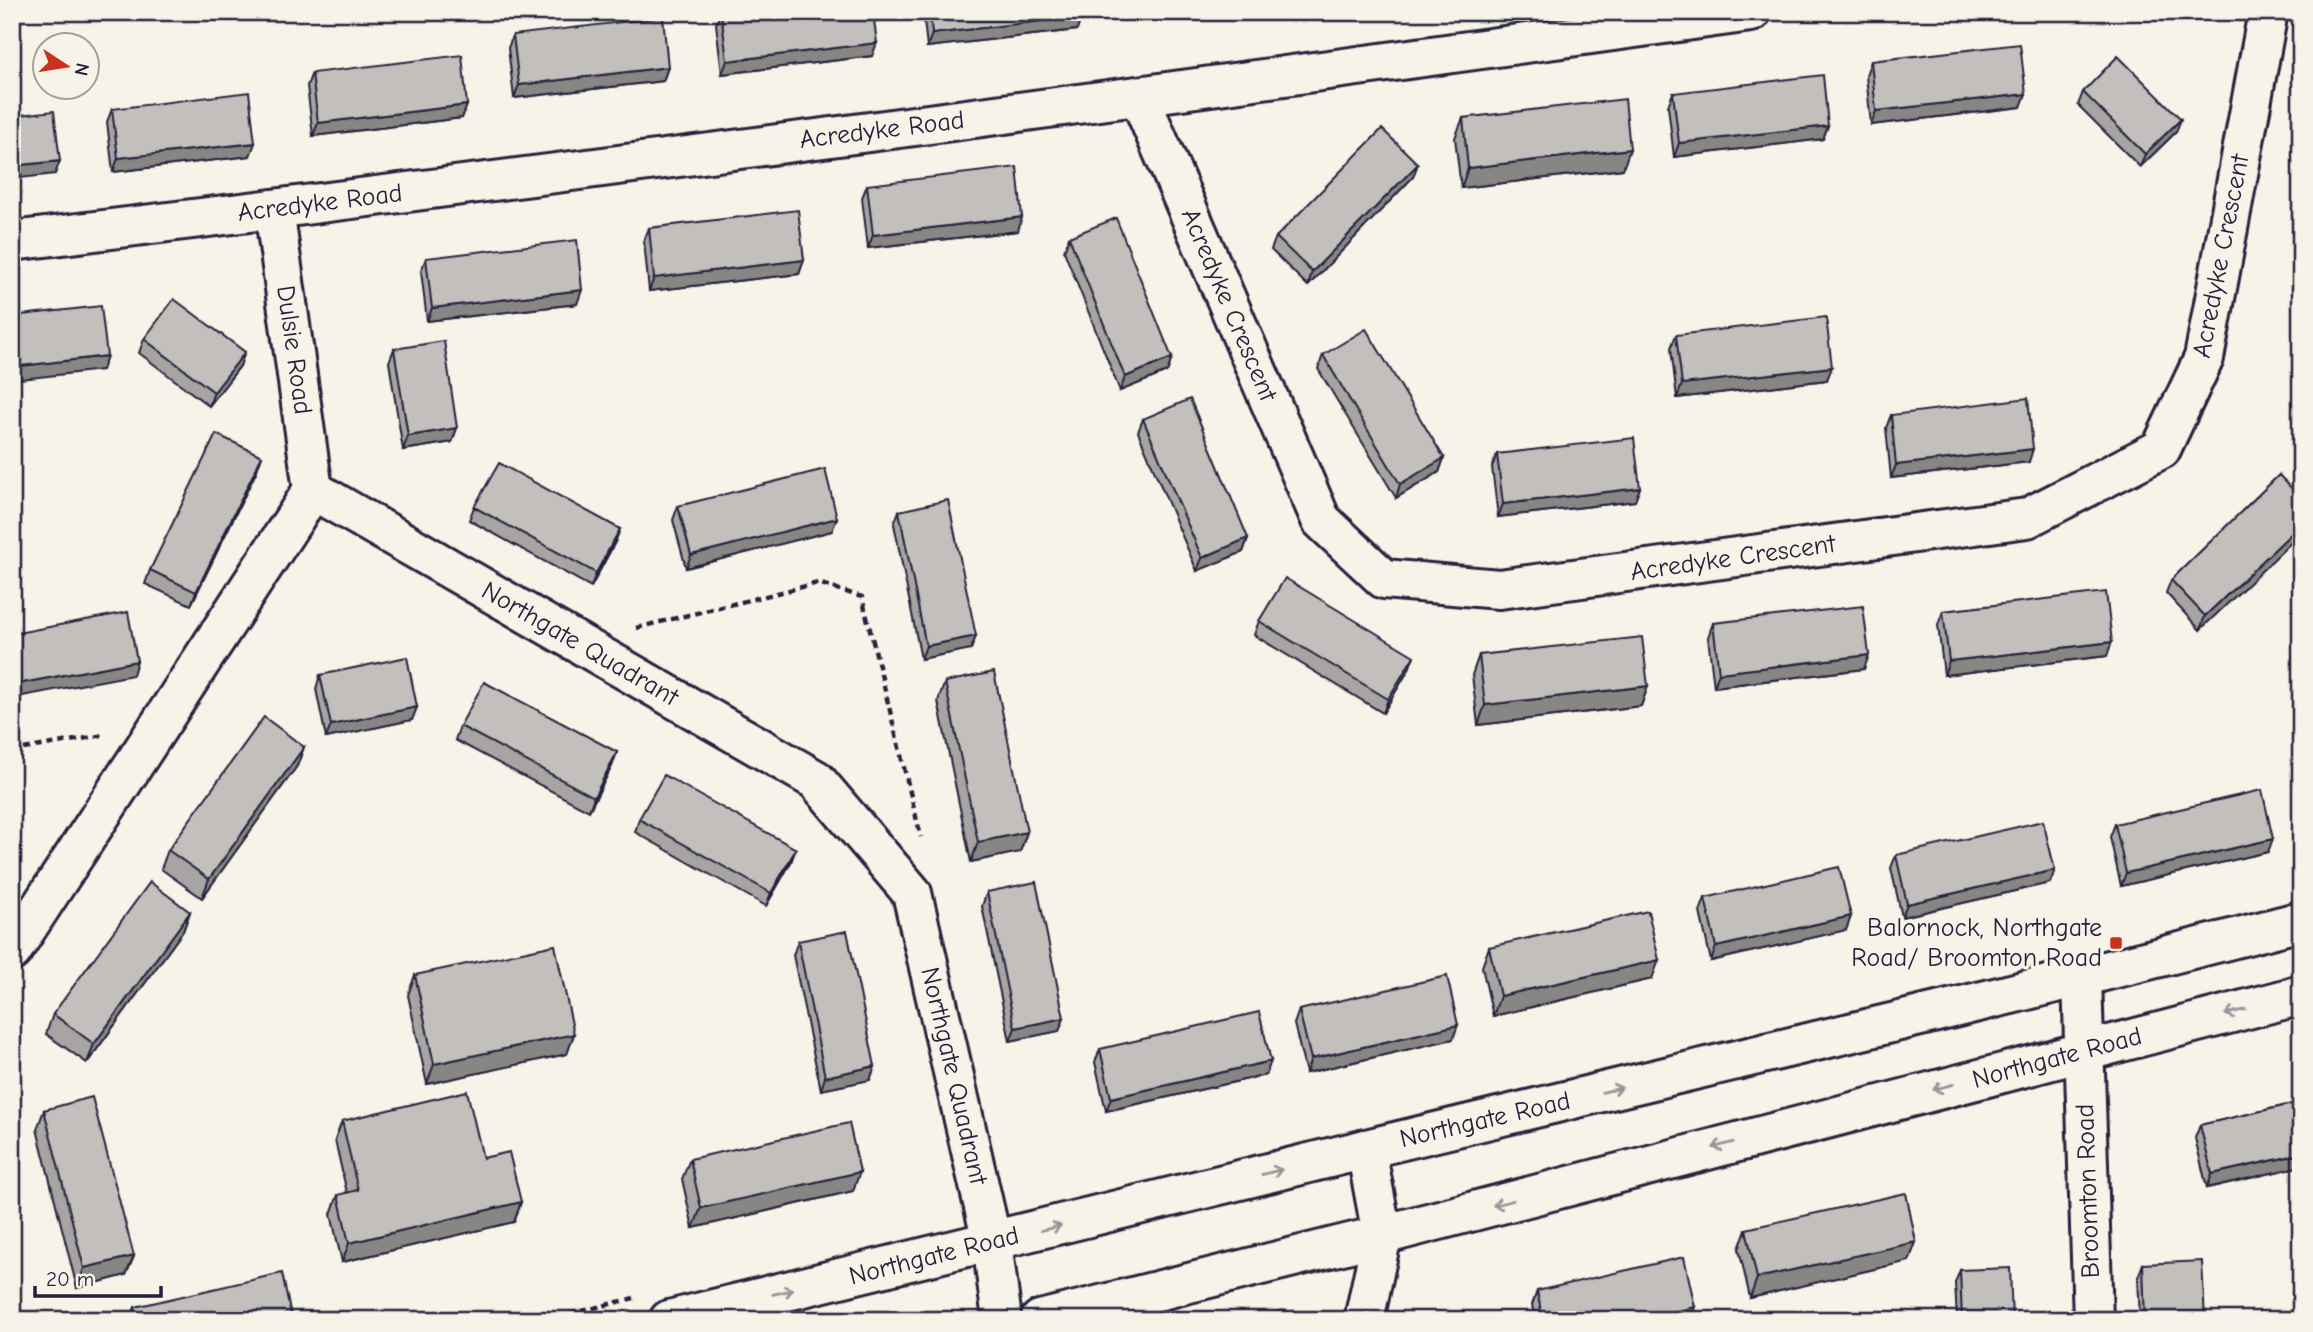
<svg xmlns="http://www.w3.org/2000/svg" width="2313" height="1332" viewBox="0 0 2313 1332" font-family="'Comic Neue',sans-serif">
	<rect width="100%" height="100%" fill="#f7f3e8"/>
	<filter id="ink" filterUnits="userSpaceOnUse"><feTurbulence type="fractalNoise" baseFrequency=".0143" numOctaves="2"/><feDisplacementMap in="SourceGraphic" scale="14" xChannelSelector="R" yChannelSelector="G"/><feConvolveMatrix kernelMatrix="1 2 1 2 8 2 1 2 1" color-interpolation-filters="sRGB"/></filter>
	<g filter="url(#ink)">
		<polygon fill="#d8d5cf" stroke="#7d7c85" stroke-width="2" points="1282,1310 1308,1316 1308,1320 1245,1320"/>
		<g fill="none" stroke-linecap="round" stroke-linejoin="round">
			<defs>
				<g id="minor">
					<polyline points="1139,96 1321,520 1384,579 1499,589 2027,518 2161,449 2204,358 2268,12"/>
					<polyline points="274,209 313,490"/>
					<path d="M 12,241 C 593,171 1172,92 1751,12"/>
					<polyline points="12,951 313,490 816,780 912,893 992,1242 1002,1320"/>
					<polyline points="2082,978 2093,1320"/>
					<path d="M 669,1320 C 901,1264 1133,1206 1366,1149 C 1677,1073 1990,1002 2301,921"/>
					<polyline points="1040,1320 1382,1235 2301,995"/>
					<polyline points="1364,1320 1382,1235 1366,1149"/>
				</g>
			</defs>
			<use href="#minor" stroke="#22223b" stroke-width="44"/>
			<g stroke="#22223b" stroke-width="4.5" stroke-dasharray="7 5" stroke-linecap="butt">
				<polyline points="636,628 818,583 862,597 921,837"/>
				<polyline points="12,751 104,735"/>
				<polyline points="546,1320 634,1298"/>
			</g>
			<use href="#minor" stroke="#f7f3e8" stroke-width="38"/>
		</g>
		<g fill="#a7a4a3" stroke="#22223b" stroke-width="2">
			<polygon points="721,12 873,12 872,56 722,74 716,24"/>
			<polygon points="923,12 1081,12 1077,30 927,47"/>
			<polygon points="513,35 668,67 663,81 514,98 508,48"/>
			<polygon points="1871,61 2021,107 1871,125 1866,75"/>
			<polygon points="312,73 467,105 462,118 313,136 307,86"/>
			<polygon points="2083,92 2176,132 2140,167 2078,105"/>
			<polygon points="1673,93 1823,139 1674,157 1668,106"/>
			<polygon points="112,109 250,156 113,172 107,122"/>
			<polygon points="1463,118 1623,169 1461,188 1455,138"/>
			<polygon points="1413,177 1308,286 1271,250 1276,237"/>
			<polygon points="867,185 1018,231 868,248 862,198"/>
			<polygon points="649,228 804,260 799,274 649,291 644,241"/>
			<polygon points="1069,237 1172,358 1167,372 1120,391 1064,251"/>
			<polygon points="426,258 577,304 427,321 421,271"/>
			<polygon points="1676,335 1827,380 1677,398 1671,348"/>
			<polygon points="144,339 240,366 209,406 139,353"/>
			<polygon points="394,349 457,428 452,442 403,450 389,362"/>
			<polygon points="1323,355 1444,458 1439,472 1396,498 1318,369"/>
			<polygon points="2301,403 2301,449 2292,447"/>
			<polygon points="1891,415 2029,462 1891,478 1886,428"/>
			<polygon points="1143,419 1248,538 1243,552 1197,571 1138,432"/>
			<polygon points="1497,454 1635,501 1498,517 1492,467"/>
			<polygon points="257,470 191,605 145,584 150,570"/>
			<polygon points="2279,475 2200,630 2166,593 2171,580"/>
			<polygon points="678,506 832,531 686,568 673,520"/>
			<polygon points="474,507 620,529 615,542 591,587 469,520"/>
			<polygon points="899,511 976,636 971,649 921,659 894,524"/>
			<polygon points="1943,611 2107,656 1944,675 1938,625"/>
			<polygon points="1259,621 1409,669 1383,713 1254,635"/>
			<polygon points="1713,623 1864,669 1714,687 1708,637"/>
			<polygon points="1479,655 1648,686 1641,706 1478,725 1472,675"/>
			<polygon points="320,675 417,707 412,720 326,738 316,689"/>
			<polygon points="945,682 1027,832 1020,852 971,862 938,701"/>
			<polygon points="460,726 617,752 612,766 589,811 455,740"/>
			<polygon points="304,747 297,766 202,898 161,869 168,850"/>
			<polygon points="639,819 791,862 766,906 635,832"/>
			<polygon points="2115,824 2268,852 2121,886 2110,837"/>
			<polygon points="1896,855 2050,883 1902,917 1891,868"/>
			<polygon points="987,892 1064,1018 1059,1031 1010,1041 982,906"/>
			<polygon points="1705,898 1851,916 1846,930 1711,961 1700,912"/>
			<polygon points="190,912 183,931 87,1063 46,1034 53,1014"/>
			<polygon points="798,941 875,1066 870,1080 821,1090 793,955"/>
			<polygon points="1489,947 1652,979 1493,1016 1482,967"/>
			<polygon points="415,975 574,1034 567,1054 427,1084 408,995"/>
			<polygon points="1299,1010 1453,1039 1306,1073 1294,1024"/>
			<polygon points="1100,1049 1266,1075 1106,1111 1095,1062"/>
			<polygon points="2301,1102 2301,1166 2207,1188 2195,1138 2200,1125"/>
			<polygon points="44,1110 134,1256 126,1275 77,1288 37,1129"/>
			<polygon points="342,1121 483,1158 521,1202 514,1222 342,1262 331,1214 338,1195 347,1193 335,1140"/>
			<polygon points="690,1159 853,1191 693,1228 682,1179"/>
			<polygon points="1746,1229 1916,1242 1909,1261 1750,1298 1739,1249"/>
			<polygon points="2143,1264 2205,1320 2140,1320 2138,1277"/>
			<polygon points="1960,1270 2012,1320 1957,1320 1955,1283"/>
			<polygon points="1537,1291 1690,1320 1535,1320 1532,1305"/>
			<polygon points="135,1307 292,1320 130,1320"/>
		</g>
		<g fill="#888684" stroke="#22223b" stroke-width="2">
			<polygon points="1124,12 1162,12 1122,17"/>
			<polygon points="1082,16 1077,30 927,47 932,34"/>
			<polygon points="877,43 872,56 722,74 727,61"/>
			<polygon points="668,67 663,81 514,98 519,85"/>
			<polygon points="2026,94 2021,107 1871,125 1876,111"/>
			<polygon points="467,105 462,118 313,136 318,123"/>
			<polygon points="2181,119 2176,132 2140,167 2145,154"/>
			<polygon points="1828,126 1823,139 1674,157 1679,143"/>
			<polygon points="255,143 250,156 113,172 118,158"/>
			<polygon points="1630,149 1623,169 1461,188 1468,168"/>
			<polygon points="60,161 55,174 12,179 12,166"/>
			<polygon points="1418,164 1413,177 1308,286 1312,272"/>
			<polygon points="1022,217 1018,231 868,248 873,235"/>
			<polygon points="804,260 799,274 649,291 654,278"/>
			<polygon points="582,290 577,304 427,321 432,308"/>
			<polygon points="245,352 240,366 209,406 214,392"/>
			<polygon points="107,356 102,370 12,380 12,367"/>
			<polygon points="1172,358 1167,372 1120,391 1125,377"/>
			<polygon points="1832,367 1827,380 1677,398 1682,384"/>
			<polygon points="457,428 452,442 403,450 408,436"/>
			<polygon points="2033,449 2029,462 1891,478 1896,465"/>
			<polygon points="262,456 257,470 191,605 196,592"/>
			<polygon points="1444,458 1439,472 1396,498 1400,484"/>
			<polygon points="1640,488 1635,501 1498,517 1503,504"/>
			<polygon points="837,518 832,531 686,568 691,555"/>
			<polygon points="2301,524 2301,533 2200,630 2205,616"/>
			<polygon points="620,529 615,542 591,587 596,573"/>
			<polygon points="1248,538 1243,552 1197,571 1202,558"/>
			<polygon points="976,636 971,649 921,659 926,646"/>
			<polygon points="2112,642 2107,656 1944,675 1949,661"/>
			<polygon points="1869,655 1864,669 1714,687 1719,673"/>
			<polygon points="1414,656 1409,669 1383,713 1388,699"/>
			<polygon points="137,661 133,675 12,698 12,685"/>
			<polygon points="1648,686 1641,706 1478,725 1485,705"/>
			<polygon points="417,707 412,720 326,738 331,725"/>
			<polygon points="304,747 297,766 202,898 209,879"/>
			<polygon points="617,752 612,766 589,811 594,797"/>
			<polygon points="1027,832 1020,852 971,862 978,842"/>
			<polygon points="2273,839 2268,852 2121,886 2126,873"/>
			<polygon points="796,849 791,862 766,906 771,893"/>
			<polygon points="2055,870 2050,883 1902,917 1907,904"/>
			<polygon points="190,912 183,931 87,1063 94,1044"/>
			<polygon points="1851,916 1846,930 1711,961 1716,947"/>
			<polygon points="1659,960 1652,979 1493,1016 1500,996"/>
			<polygon points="1064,1018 1059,1031 1010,1041 1015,1028"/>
			<polygon points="1458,1025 1453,1039 1306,1073 1311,1059"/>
			<polygon points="574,1034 567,1054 427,1084 434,1064"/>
			<polygon points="1271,1061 1266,1075 1106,1111 1111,1098"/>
			<polygon points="875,1066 870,1080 821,1090 825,1077"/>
			<polygon points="2301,1154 2301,1166 2207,1188 2212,1174"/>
			<polygon points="860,1172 853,1191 693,1228 701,1208"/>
			<polygon points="521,1202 514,1222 342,1262 349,1243"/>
			<polygon points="1916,1242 1909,1261 1750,1298 1757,1278"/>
			<polygon points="134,1256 126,1275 77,1288 84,1268"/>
			<polygon points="1695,1307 1690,1320 1638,1320"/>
		</g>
		<g fill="#c2bfbd" stroke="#22223b" stroke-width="2">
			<polygon points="721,12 873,12 877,43 727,61"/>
			<polygon points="930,12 1081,12 1082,16 932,34"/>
			<polygon points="663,17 668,67 519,85 513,35"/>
			<polygon points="2020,44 2026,94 1876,111 1871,61"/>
			<polygon points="462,55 467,105 318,123 312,73"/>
			<polygon points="2118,56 2181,119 2145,154 2083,92"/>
			<polygon points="1823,75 1828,126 1679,143 1673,93"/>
			<polygon points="249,92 255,143 118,158 112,109"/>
			<polygon points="1625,99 1630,149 1468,168 1463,118"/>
			<polygon points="54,111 60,161 12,166 12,116"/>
			<polygon points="1382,129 1418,164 1312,272 1276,237"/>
			<polygon points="1017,167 1022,217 873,235 867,185"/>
			<polygon points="798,210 804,260 654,278 649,228"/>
			<polygon points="1116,218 1172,358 1125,377 1069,237"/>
			<polygon points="577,240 582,290 432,308 426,258"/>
			<polygon points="174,299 245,352 214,392 144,339"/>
			<polygon points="101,306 107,356 12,367 12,316"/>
			<polygon points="1826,317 1832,367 1682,384 1676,335"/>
			<polygon points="1366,329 1444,458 1400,484 1323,355"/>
			<polygon points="444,341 457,428 408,436 394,349"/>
			<polygon points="2028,398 2033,449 1896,465 1891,415"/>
			<polygon points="1190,399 1248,538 1202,558 1143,419"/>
			<polygon points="216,434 262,456 196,592 150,570"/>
			<polygon points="1634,438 1640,488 1503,504 1497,454"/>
			<polygon points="499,463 620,529 596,573 474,507"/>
			<polygon points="825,469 837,518 691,555 678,506"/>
			<polygon points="2279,475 2301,498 2301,524 2205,616 2171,580"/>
			<polygon points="948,500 976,636 926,646 899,511"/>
			<polygon points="1285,578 1414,656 1388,699 1259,621"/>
			<polygon points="2106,592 2112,642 1949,661 1943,611"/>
			<polygon points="1863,606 1869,655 1719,673 1713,623"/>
			<polygon points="128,612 137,661 12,685 12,634"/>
			<polygon points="1642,637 1648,686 1485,705 1479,655"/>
			<polygon points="407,657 417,707 331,725 320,675"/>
			<polygon points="994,672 1027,832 978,842 945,682"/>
			<polygon points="484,682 617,752 594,797 460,726"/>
			<polygon points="264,717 304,747 209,879 168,850"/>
			<polygon points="664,775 796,849 771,893 639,819"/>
			<polygon points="2262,790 2273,839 2126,873 2115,824"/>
			<polygon points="2043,821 2055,870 1907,904 1896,855"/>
			<polygon points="1839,867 1851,916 1716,947 1705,898"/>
			<polygon points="150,882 190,912 94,1044 53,1014"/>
			<polygon points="1036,882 1064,1018 1015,1028 987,892"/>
			<polygon points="1648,911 1659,960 1500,996 1489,947"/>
			<polygon points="847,931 875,1066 825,1077 798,941"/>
			<polygon points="555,945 574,1034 434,1064 415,975"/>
			<polygon points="1447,976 1458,1025 1311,1059 1299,1010"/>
			<polygon points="1259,1012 1271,1061 1111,1098 1100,1049"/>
			<polygon points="467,1091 483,1158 509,1152 521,1202 349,1243 338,1195 358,1190 342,1121"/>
			<polygon points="92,1097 134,1256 84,1268 44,1110"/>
			<polygon points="2301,1102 2301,1154 2212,1174 2200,1125"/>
			<polygon points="849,1123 860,1172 701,1208 690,1159"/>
			<polygon points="1906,1193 1916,1242 1757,1278 1746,1229"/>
			<polygon points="1684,1257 1695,1307 1638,1320 1543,1320 1537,1291"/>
			<polygon points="2202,1261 2205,1320 2145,1320 2143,1264"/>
			<polygon points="2010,1268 2012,1320 1962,1320 1960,1270"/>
			<polygon points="282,1273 292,1320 137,1320 135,1307"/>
		</g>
		<defs><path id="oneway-shaft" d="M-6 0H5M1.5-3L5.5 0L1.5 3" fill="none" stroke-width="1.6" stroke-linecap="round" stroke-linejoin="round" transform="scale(1.75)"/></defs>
		<g stroke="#97959a">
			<use href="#oneway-shaft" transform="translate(2235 1012) rotate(166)"/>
			<use href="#oneway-shaft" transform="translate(1943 1087) rotate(165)"/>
			<use href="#oneway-shaft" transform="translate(1612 1090) rotate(-13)"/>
			<use href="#oneway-shaft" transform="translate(1723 1145) rotate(165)"/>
			<use href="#oneway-shaft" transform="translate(1272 1172) rotate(-14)"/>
			<use href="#oneway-shaft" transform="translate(1503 1203) rotate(165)"/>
			<use href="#oneway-shaft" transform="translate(1051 1228) rotate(-14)"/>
			<use href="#oneway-shaft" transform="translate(783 1292) rotate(-13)"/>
		</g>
	</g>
	<rect fill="#c8321e" stroke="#f7f3e8" stroke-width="2.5" x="2109" y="936" width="14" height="14" rx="3.5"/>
	<g text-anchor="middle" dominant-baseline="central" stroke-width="7" stroke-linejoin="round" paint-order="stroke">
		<g font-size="26" fill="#22223b" stroke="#f7f3e8">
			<text transform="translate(882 130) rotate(-7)">Acredyke Road</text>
			<text transform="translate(320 203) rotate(-7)">Acredyke Road</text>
			<text transform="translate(2221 256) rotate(-79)">Acredyke Crescent</text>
			<text transform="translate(1229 305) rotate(67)">Acredyke Crescent</text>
			<text transform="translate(294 350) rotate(82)">Dulsie Road</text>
			<text transform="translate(1733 558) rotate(-8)">Acredyke Crescent</text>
			<text transform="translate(580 644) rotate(30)">Northgate Quadrant</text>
			<text transform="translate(2057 1058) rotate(-15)">Northgate Road</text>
			<text transform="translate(954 1076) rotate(77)">Northgate Quadrant</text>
			<text transform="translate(1485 1120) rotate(-13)">Northgate Road</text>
			<text transform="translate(2088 1191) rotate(-92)">Broomton Road</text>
			<text transform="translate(934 1256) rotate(-14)">Northgate Road</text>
		</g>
		<g font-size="26" fill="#22223b" stroke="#f7f3e8" text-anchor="end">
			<text x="2102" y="928">Balornock, Northgate<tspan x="2102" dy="30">Road/ Broomton Road</tspan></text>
		</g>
	</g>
	<rect width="2313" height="1332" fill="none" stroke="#f7f3e8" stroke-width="42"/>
	<rect x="21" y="21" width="2271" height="1290" fill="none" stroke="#22223b" stroke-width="2.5" filter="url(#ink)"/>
	<g transform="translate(66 66) rotate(102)"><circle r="33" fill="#f7f3e8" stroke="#a29fa3" stroke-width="2"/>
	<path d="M0-5L12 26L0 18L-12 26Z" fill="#c8321e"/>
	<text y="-10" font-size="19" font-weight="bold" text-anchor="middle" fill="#22223b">N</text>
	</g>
	<path d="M35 1286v10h126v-10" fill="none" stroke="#22223b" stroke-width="3.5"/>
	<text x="46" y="1286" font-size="21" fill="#22223b" stroke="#f7f3e8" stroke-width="5" paint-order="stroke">20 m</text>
</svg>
